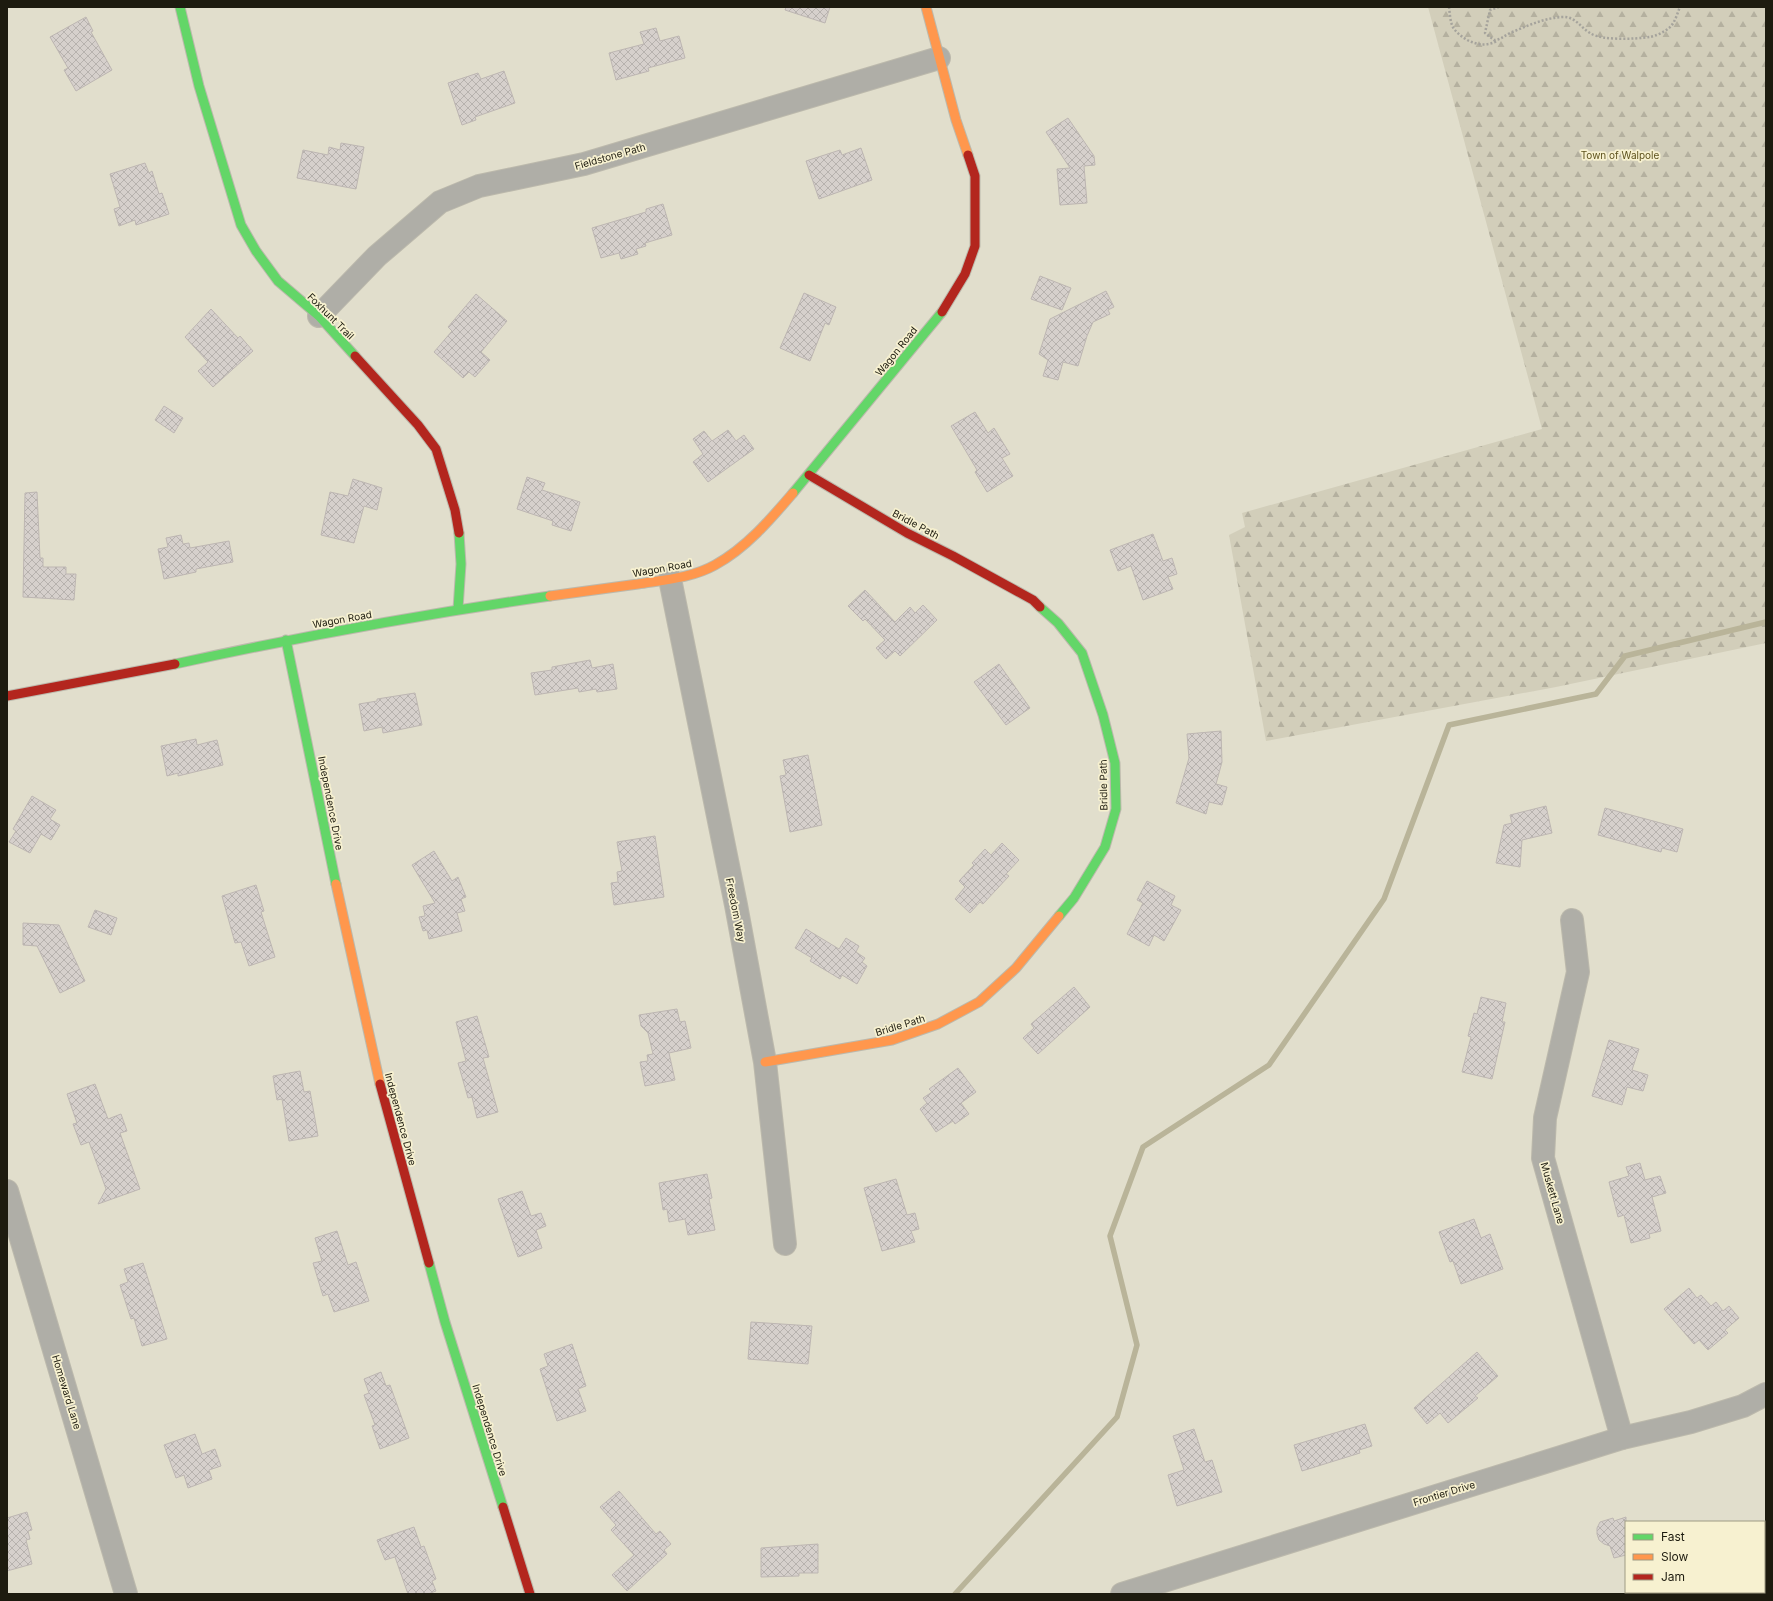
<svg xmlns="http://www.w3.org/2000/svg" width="1773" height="1601" viewBox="0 0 1773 1601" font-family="Inter,sans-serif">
	<defs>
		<pattern id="forest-firs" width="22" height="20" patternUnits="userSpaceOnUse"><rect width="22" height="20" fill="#d2ceba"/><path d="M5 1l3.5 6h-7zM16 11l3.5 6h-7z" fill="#b4b09f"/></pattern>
		<pattern id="building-cross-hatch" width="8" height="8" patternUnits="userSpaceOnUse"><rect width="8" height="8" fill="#d6d0cc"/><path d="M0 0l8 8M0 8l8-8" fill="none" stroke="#b7b2ae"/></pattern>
	</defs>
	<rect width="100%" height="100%" fill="#e1decc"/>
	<polygon fill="url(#forest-firs)" points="1428,7 1766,7 1766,643 1556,687 1266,741 1229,535 1245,527 1242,513 1542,429"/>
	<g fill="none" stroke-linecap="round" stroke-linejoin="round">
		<polyline stroke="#b9b499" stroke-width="5.5" points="955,1594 1117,1417 1137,1345 1110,1236 1143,1147 1269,1065 1384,899 1449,725 1596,694 1625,656 1766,622"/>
	</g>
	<g fill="url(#building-cross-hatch)" stroke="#bdb6b2">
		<polygon points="786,7 830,7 825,23 785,10"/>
		<polygon points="86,17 93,31 91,32 112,70 76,91 64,70 68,68 50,37"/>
		<polygon points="656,28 660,41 679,36 685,58 648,68 649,71 616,80 609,53 644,44 640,32"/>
		<polygon points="504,71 515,103 475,117 476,120 462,125 448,83 478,73 481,79"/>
		<polygon points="1068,118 1094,156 1095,165 1084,166 1087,203 1060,205 1057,169 1070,168 1046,132"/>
		<polygon points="341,143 364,147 356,189 297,178 303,150 328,155 329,147 340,150"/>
		<polygon points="861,148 872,180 819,199 806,161 840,150 842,155"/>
		<polygon points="145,163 149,173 152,171 159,194 162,193 169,214 136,225 135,220 119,226 114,209 120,207 110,174"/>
		<polygon points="663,204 672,235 645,243 646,246 636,249 638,254 621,259 619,253 601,258 592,228 646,212 646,209"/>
		<polygon points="1040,276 1071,288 1062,310 1031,299"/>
		<polygon points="1106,291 1114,307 1108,310 1110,314 1093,322 1087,336 1078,366 1063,362 1058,380 1043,376 1048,360 1039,354 1050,319"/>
		<polygon points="804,293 836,307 829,325 825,323 810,361 780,348"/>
		<polygon points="476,294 507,321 481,352 490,360 475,377 469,372 463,378 434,352 452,331 448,327"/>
		<polygon points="211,309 238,338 240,336 253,351 213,387 198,371 208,362 185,337"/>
		<polygon points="164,406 183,418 174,433 155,420"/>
		<polygon points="975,412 988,433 994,428 1010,454 1002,458 1013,476 987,492 975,472 977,470 951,426"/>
		<polygon points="728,430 736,441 744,435 754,449 708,482 693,462 703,454 693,439 704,431 712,441"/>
		<polygon points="527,477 545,483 542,490 580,502 571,531 552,525 553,521 517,509"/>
		<polygon points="353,479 382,488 377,510 364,506 354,543 321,535 330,492 348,496"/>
		<polygon points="37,492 40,558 43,558 43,567 66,567 66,574 76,574 74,600 23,597 25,493"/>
		<polygon points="1153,534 1163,561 1172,558 1177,574 1168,577 1173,589 1143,600 1131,566 1118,571 1110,550"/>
		<polygon points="181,535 183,544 189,543 190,548 229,541 233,562 196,569 196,572 164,579 158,549 168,547 166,538"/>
		<polygon points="865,590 895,622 910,607 915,613 923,605 937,620 900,656 895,651 886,659 876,648 885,640 865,619 863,621 848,606"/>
		<polygon points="590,660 592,668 613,664 617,689 597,692 596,689 579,692 578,688 535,695 531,673 552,670 552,667"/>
		<polygon points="999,664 1030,708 1006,725 974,682"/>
		<polygon points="415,693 422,725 383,733 382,727 364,731 359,704 377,701 377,699"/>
		<polygon points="1221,731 1222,762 1216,784 1227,787 1222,805 1209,802 1206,814 1176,803 1189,758 1187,734"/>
		<polygon points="196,739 197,745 217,740 223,765 178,776 178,773 167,776 161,746"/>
		<polygon points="808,755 822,825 790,832 780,776 786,775 783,760"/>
		<polygon points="32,796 56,810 50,819 60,825 51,840 41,834 30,853 9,842 16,831 13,829"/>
		<polygon points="1546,806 1552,833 1522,840 1520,867 1496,863 1504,825 1512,823 1510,815"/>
		<polygon points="1605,808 1683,829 1677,852 1662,848 1661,852 1598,835"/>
		<polygon points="655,836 664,897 614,905 611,883 618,882 617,872 622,871 617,842"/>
		<polygon points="1002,843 1019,860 1006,874 1009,876 983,904 980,902 970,913 955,899 965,887 959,881 974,865 972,863 985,849 991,855"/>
		<polygon points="434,851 452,881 458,877 466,897 461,899 465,911 457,913 462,931 429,939 427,930 423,931 419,917 425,916 423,906 435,903 412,865"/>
		<polygon points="1147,881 1175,896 1171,905 1181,910 1164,941 1154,935 1149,946 1127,934 1143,903 1137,900"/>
		<polygon points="256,885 264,911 261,912 275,957 249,966 241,942 235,943 222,896"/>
		<polygon points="95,910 117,918 111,935 88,927"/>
		<polygon points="23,923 59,925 85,981 60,993 37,946 23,945"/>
		<polygon points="806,929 839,949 846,938 859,946 856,952 865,958 862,962 867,966 857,984 842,975 840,979 810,961 812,958 795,948"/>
		<polygon points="1074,987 1090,1007 1038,1054 1023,1038 1034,1028 1031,1024"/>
		<polygon points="1481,997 1506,1003 1502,1022 1505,1022 1492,1079 1462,1072 1471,1037 1468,1036 1474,1013 1477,1014"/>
		<polygon points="677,1009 680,1022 685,1021 691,1048 669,1053 675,1080 645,1086 640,1062 648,1061 647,1055 653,1054 648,1033 641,1026 639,1015"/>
		<polygon points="477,1016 489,1057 483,1058 498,1112 477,1118 472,1097 468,1098 458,1063 466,1061 456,1022"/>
		<polygon points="1609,1040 1639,1049 1632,1070 1648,1075 1643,1091 1627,1087 1622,1105 1592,1096"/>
		<polygon points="958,1068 976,1092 961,1103 969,1114 955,1124 953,1121 936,1132 920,1109 927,1103 923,1098 932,1092 929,1089"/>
		<polygon points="300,1071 304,1092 310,1091 318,1136 289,1141 282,1099 277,1100 273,1076"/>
		<polygon points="95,1084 108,1119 121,1114 127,1131 120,1133 140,1189 98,1204 106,1189 89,1142 81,1145 73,1124 77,1123 67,1094"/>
		<polygon points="1640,1163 1645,1180 1660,1176 1666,1193 1652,1197 1661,1231 1649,1234 1650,1238 1631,1243 1624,1215 1618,1217 1609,1182 1629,1176 1626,1167"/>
		<polygon points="707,1174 712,1198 709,1199 715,1230 688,1235 685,1219 669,1222 667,1209 663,1210 659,1183"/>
		<polygon points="896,1179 907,1215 915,1213 919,1229 911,1231 915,1242 882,1251 864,1188"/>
		<polygon points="522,1191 531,1216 541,1213 546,1226 536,1230 542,1248 518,1257 498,1199"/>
		<polygon points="1474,1219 1481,1238 1490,1234 1503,1269 1461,1284 1453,1261 1450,1262 1439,1232"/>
		<polygon points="337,1231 348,1265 356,1262 369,1301 334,1312 328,1294 323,1296 313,1263 322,1261 315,1238"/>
		<polygon points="143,1263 167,1339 142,1346 134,1318 131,1319 120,1285 128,1282 124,1269"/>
		<polygon points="1689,1288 1697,1298 1701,1295 1711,1306 1716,1302 1723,1311 1729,1306 1739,1318 1725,1330 1728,1333 1708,1350 1699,1340 1694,1344 1664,1309"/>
		<polygon points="751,1322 812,1326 808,1364 748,1359"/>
		<polygon points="572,1344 586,1386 578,1389 586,1411 557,1421 540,1369 548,1366 544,1354"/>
		<polygon points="1477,1352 1498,1376 1475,1396 1478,1398 1448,1423 1440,1413 1427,1424 1414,1408"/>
		<polygon points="381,1372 386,1386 390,1385 409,1438 380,1449 372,1426 375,1425 364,1395 369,1393 364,1379"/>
		<polygon points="1365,1424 1372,1446 1359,1450 1360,1453 1302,1471 1294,1445"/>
		<polygon points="1194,1429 1205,1462 1212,1460 1222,1492 1177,1506 1168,1475 1184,1470 1173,1436"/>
		<polygon points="195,1434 202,1454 215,1449 221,1466 209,1470 212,1479 188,1488 184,1475 176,1478 164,1445"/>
		<polygon points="619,1491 656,1534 660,1531 671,1544 664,1550 667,1554 627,1591 612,1575 634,1555 611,1530 616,1525 600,1507"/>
		<polygon points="27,1512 32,1530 28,1531 30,1539 26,1540 32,1564 7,1571 7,1518"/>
		<polygon points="1626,1517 1626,1555 1614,1558 1610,1546 1604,1544 1599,1540 1597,1534 1597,1528 1600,1522 1613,1518 1614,1521"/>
		<polygon points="414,1527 421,1547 424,1546 436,1579 432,1581 436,1591 428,1594 408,1594 395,1557 385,1560 377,1540"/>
		<polygon points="818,1544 818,1573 799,1573 799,1576 761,1577 761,1548"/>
	</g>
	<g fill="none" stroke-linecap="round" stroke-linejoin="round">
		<defs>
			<g id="street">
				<polyline points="319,316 377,256 440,202 479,186 584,164 939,58"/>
				<polyline points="670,579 736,905 765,1062 785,1244"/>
				<polyline points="1572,920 1578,972 1545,1118 1543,1158 1622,1438"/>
				<polyline points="7,1191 126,1594"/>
				<polyline points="1122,1594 1622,1438 1691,1422 1743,1406 1766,1394"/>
			</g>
			<g id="fast">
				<polyline points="180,7 199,86 241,225 256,251 278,281 319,316 355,356"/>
				<polyline points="793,493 942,312"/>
				<polyline points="1040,607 1058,623 1082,653 1103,715 1115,763 1116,809 1105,847 1074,898 1059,916"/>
				<polyline points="458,609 461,564 459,533"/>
				<polyline points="286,640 336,884"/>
				<path d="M 175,664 C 299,637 424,614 550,596"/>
				<polyline points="429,1263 445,1322 503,1507"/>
			</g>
			<g id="slow">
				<polyline points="926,7 956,120 968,155"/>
				<path d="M 550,596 C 579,592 609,588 638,584 C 663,580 692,578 715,565 C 746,548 770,520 793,493"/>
				<polyline points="336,884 380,1084"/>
				<polyline points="765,1062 892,1040 938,1024 979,1002 1016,968 1059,916"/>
			</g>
			<g id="jam">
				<polyline points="942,312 965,274 975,246 975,176 968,155"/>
				<polyline points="355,356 418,425 436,449 455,510 459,533"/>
				<polyline points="809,475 907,533 953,556 1033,600 1040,607"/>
				<polyline points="7,696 175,664"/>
				<polyline points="380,1084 429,1263"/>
				<polyline points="503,1507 530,1594"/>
			</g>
		</defs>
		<use href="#street" stroke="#bcb9ac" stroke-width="24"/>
		<use href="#fast" stroke="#bcb9ac" stroke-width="11"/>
		<use href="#slow" stroke="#bcb9ac" stroke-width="11"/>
		<use href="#jam" stroke="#bcb9ac" stroke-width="11"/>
		<g stroke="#a5a39c" stroke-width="2.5" stroke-dasharray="2 2" stroke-linecap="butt">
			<path d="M 1449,7 C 1450,14 1450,23 1454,29 C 1465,42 1482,49 1497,41"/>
			<path d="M 1499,7 L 1490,10 L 1485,33 L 1494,40 C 1500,40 1504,36 1510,33 C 1527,26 1544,18 1562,17 C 1575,16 1580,27 1590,33 C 1602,41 1635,39 1650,37 C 1656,36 1664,32 1669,28 C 1675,23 1677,14 1680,7"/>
		</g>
		<use href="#street" stroke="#afaea7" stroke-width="22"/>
		<use href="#fast" stroke="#63d668" stroke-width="9"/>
		<use href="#slow" stroke="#ff974d" stroke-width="9"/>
		<use href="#jam" stroke="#b3261e" stroke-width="9"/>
	</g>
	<g text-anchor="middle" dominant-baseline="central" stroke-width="3.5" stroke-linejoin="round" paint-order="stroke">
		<g font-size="10" fill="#5d521d" stroke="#f7f1d0">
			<text x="1620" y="155">Town of Walpole</text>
		</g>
		<g font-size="10" fill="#1d1b0f" stroke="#f7f1d0">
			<text transform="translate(610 156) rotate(-16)">Fieldstone Path</text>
			<text transform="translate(331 316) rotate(45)">Foxhunt Trail</text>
			<text transform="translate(896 351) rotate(-51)">Wagon Road</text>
			<text transform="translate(916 524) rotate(28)">Bridle Path</text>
			<text transform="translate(662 568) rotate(-10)">Wagon Road</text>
			<text transform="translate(342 619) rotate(-10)">Wagon Road</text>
			<text transform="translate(1103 785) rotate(-91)">Bridle Path</text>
			<text transform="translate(331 803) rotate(79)">Independence Drive</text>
			<text transform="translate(736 910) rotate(79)">Freedom Way</text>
			<text transform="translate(900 1025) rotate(-17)">Bridle Path</text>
			<text transform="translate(401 1119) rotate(75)">Independence Drive</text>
			<text transform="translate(1553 1193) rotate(74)">Muskett Lane</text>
			<text transform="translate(67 1392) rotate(73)">Homeward Lane</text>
			<text transform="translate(490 1430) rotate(73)">Independence Drive</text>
			<text transform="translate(1444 1493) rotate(-17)">Frontier Drive</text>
		</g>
	</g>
	<rect width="1773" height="1601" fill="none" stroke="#1d1b0f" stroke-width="16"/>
	<rect x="1625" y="1521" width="140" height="72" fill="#f7f1d0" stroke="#a09b83"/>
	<rect x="1633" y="1534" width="20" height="6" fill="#63d668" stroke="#a09b83"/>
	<text x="1661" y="1541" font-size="12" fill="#1d1b0f">Fast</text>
	<rect x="1633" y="1554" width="20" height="6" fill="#ff974d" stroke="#a09b83"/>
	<text x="1661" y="1561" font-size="12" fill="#1d1b0f">Slow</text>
	<rect x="1633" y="1574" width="20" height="6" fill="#b3261e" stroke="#a09b83"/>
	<text x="1661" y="1581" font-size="12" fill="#1d1b0f">Jam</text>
</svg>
